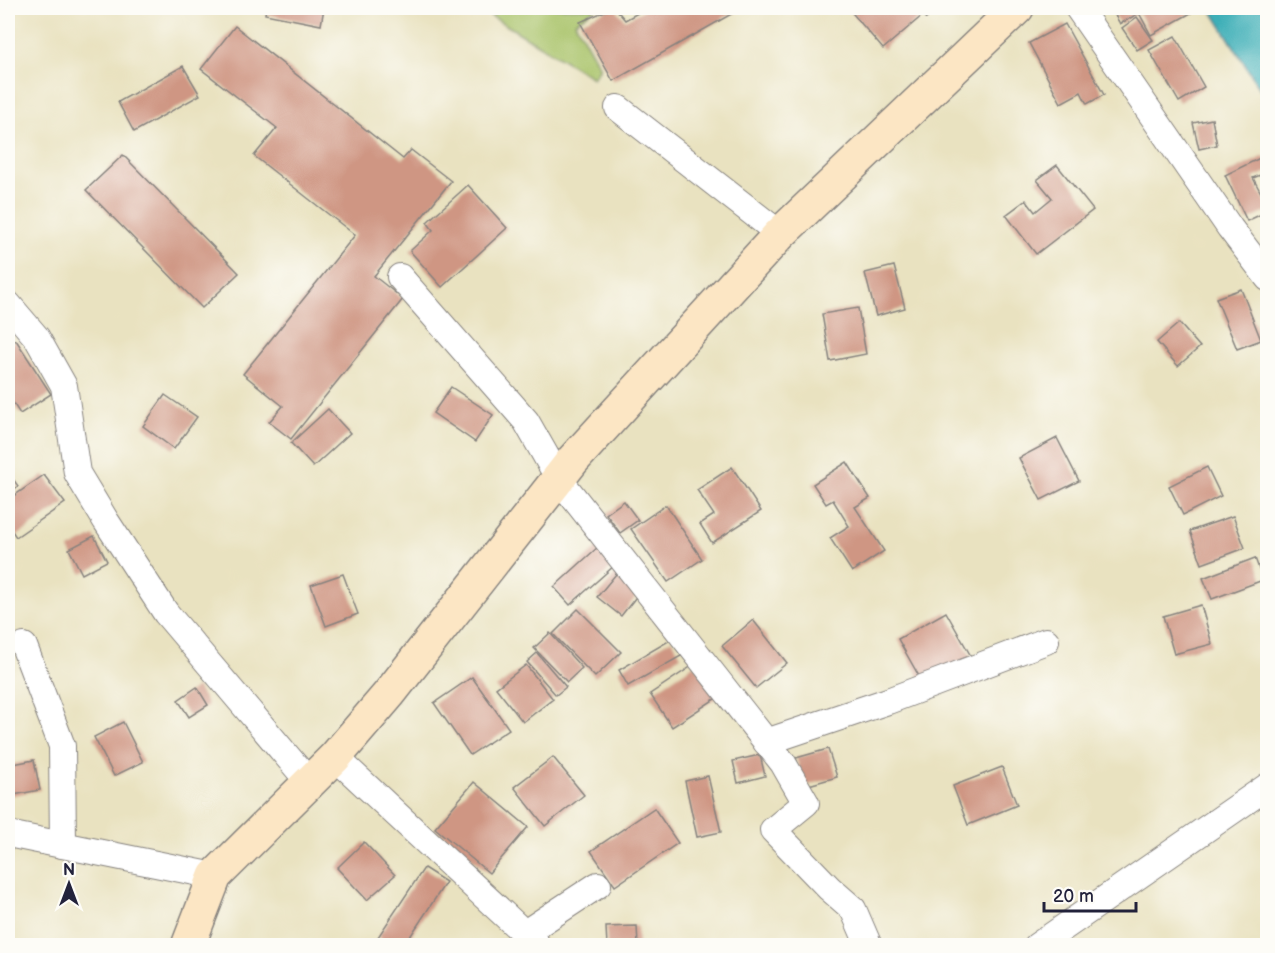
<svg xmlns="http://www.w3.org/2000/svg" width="1275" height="953" viewBox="0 0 1275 953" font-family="'Balsamiq Sans',sans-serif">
	<rect width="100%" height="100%" fill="#fdfcf7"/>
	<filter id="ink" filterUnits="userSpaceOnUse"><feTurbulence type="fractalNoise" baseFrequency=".0167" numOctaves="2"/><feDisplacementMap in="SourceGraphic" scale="12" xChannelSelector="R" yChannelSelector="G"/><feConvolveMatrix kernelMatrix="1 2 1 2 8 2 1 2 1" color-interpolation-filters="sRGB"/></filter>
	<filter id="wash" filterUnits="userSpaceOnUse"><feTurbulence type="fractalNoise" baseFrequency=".008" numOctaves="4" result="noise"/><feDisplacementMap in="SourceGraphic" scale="24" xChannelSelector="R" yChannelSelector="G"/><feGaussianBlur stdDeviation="1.35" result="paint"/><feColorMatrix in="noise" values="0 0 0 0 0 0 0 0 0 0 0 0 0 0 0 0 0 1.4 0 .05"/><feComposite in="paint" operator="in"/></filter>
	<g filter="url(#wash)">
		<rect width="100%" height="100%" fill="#e9e2c0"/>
		<polygon fill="#a9c369" stroke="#667252" stroke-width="1.5" points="478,8 596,8 575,22 600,68 593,78"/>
		<polygon fill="#3eafb7" stroke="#306879" stroke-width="1.5" points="1210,8 1267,8 1267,100"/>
		<g id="blocks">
			<g fill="#cf9683">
				<polygon points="266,8 324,8 321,25 265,14"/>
				<polygon points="612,8 615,8 625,20 647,8 742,8 613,81 580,22"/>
				<polygon points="848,8 941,8 926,19 923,15 883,49"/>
				<polygon points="1111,8 1200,8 1151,35 1139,13 1120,24"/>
				<polygon points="1137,17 1153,40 1137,50 1122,28"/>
				<polygon points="1065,24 1104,95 1087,104 1081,92 1061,103 1029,43"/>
				<polygon points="235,26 403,159 411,150 451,181 374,276 403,299 291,439 269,422 283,406 243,374 355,235 254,156 277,128 201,69"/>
				<polygon points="1175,36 1204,87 1179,102 1149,50"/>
				<polygon points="183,66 200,95 134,132 118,102"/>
				<polygon points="1212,119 1217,145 1199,149 1193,123"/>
				<polygon points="123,155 239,273 202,308 86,190"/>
				<polygon points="1264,156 1268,163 1268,172 1253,178 1268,206 1268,211 1247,221 1225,175"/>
				<polygon points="1057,165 1093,210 1036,254 1006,215 1026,200 1035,212 1052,198 1037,180"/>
				<polygon points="468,185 507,228 442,287 410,251 433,230 427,222"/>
				<polygon points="894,266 905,308 876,316 865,273"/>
				<polygon points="1241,289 1261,340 1237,349 1216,298"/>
				<polygon points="858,308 866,354 830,361 822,314"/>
				<polygon points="1179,323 1200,347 1178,366 1157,342"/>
				<polygon points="16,340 51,394 20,414 8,395 8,346"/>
				<polygon points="451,387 493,415 475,442 433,413"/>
				<polygon points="165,395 197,417 174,449 143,426"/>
				<polygon points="328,409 350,433 313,467 291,443"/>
				<polygon points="1057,438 1079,481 1041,500 1019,458"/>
				<polygon points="847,462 870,498 855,507 884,551 852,572 830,538 849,526 833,500 826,504 813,484"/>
				<polygon points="732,467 761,511 712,543 700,524 714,515 697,490"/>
				<polygon points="1207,467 1221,496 1183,515 1169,486"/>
				<polygon points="8,472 18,486 8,494"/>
				<polygon points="44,475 65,503 16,537 8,525 8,500"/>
				<polygon points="624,501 638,520 620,533 606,514"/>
				<polygon points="666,505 702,559 668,582 631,529"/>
				<polygon points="1233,516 1245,548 1202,564 1190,531"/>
				<polygon points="94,536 107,561 82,574 69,549"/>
				<polygon points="598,547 615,565 570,605 554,587"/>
				<polygon points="1255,558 1263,580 1212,599 1203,578"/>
				<polygon points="343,574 358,614 326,626 311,585"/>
				<polygon points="616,574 639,593 621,616 597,597"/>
				<polygon points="1201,605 1212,644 1174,654 1163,616"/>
				<polygon points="578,609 621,652 595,677 553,634"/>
				<polygon points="946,612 972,658 924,685 898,639"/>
				<polygon points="753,620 787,663 756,688 722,646"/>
				<polygon points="550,633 582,668 567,682 534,648"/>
				<polygon points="672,639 681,656 628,686 619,670"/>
				<polygon points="537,653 566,687 556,695 527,662"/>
				<polygon points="695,664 718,697 672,727 650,694"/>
				<polygon points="526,665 553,699 523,722 496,688"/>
				<polygon points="472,677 509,729 470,755 434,703"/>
				<polygon points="197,687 208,705 189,717 178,700"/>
				<polygon points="123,722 143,762 114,776 94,737"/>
				<polygon points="828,749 837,777 805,786 796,758"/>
				<polygon points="760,755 765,776 738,783 733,761"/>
				<polygon points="553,757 584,795 545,826 514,787"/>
				<polygon points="34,760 40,790 8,796 8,765"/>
				<polygon points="1002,767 1017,805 968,825 953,786"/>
				<polygon points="708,776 721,832 697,837 685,781"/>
				<polygon points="474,782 528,827 489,873 435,828"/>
				<polygon points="654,808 678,843 615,886 591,851"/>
				<polygon points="364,842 395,875 367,900 337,868"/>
				<polygon points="424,868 446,882 404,946 391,946 378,937"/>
				<polygon points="637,926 638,946 607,946 606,927"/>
			</g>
		</g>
	</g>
	<g filter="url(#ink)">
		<use href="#blocks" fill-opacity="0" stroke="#86827e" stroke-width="1.5"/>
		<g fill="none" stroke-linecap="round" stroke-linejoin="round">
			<defs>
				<g id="street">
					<polyline points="1078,8 1230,228 1268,278"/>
					<polyline points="618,108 780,234"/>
					<polyline points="400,277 526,421 559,479 783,763 806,803 773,830 829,888 853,909 869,946"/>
					<polyline points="8,304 37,338 64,386 77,473 106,521 166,613 309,782"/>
					<polyline points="24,646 62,746 63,845"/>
					<polyline points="766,742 888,701 1046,641"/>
					<polyline points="335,757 538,946"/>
					<polyline points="8,834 215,876"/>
					<polyline points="525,933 598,885"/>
					<polyline points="1037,946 1268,786"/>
				</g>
				<polyline id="secondary" points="188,946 215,876 335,757 389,694 573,460 780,234 1017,8"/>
			</defs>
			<use href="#street" stroke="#86827e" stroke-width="28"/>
			<use href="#secondary" stroke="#86827e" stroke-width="36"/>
			<use href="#street" stroke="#fff" stroke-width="26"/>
			<use href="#secondary" stroke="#fce6c4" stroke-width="33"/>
		</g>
	</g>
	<rect width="1275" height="953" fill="none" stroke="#fdfcf7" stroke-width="30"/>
	<g transform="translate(69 884)" stroke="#fdfcf7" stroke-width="4.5" paint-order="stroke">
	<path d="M0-4.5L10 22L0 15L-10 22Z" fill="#22223b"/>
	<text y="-9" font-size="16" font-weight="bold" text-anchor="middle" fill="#22223b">N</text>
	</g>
	<path d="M1044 902v9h92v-9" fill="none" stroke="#22223b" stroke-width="3"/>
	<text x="1053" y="902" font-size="18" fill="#22223b" stroke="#fdfcf7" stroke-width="4.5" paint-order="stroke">20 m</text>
</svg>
